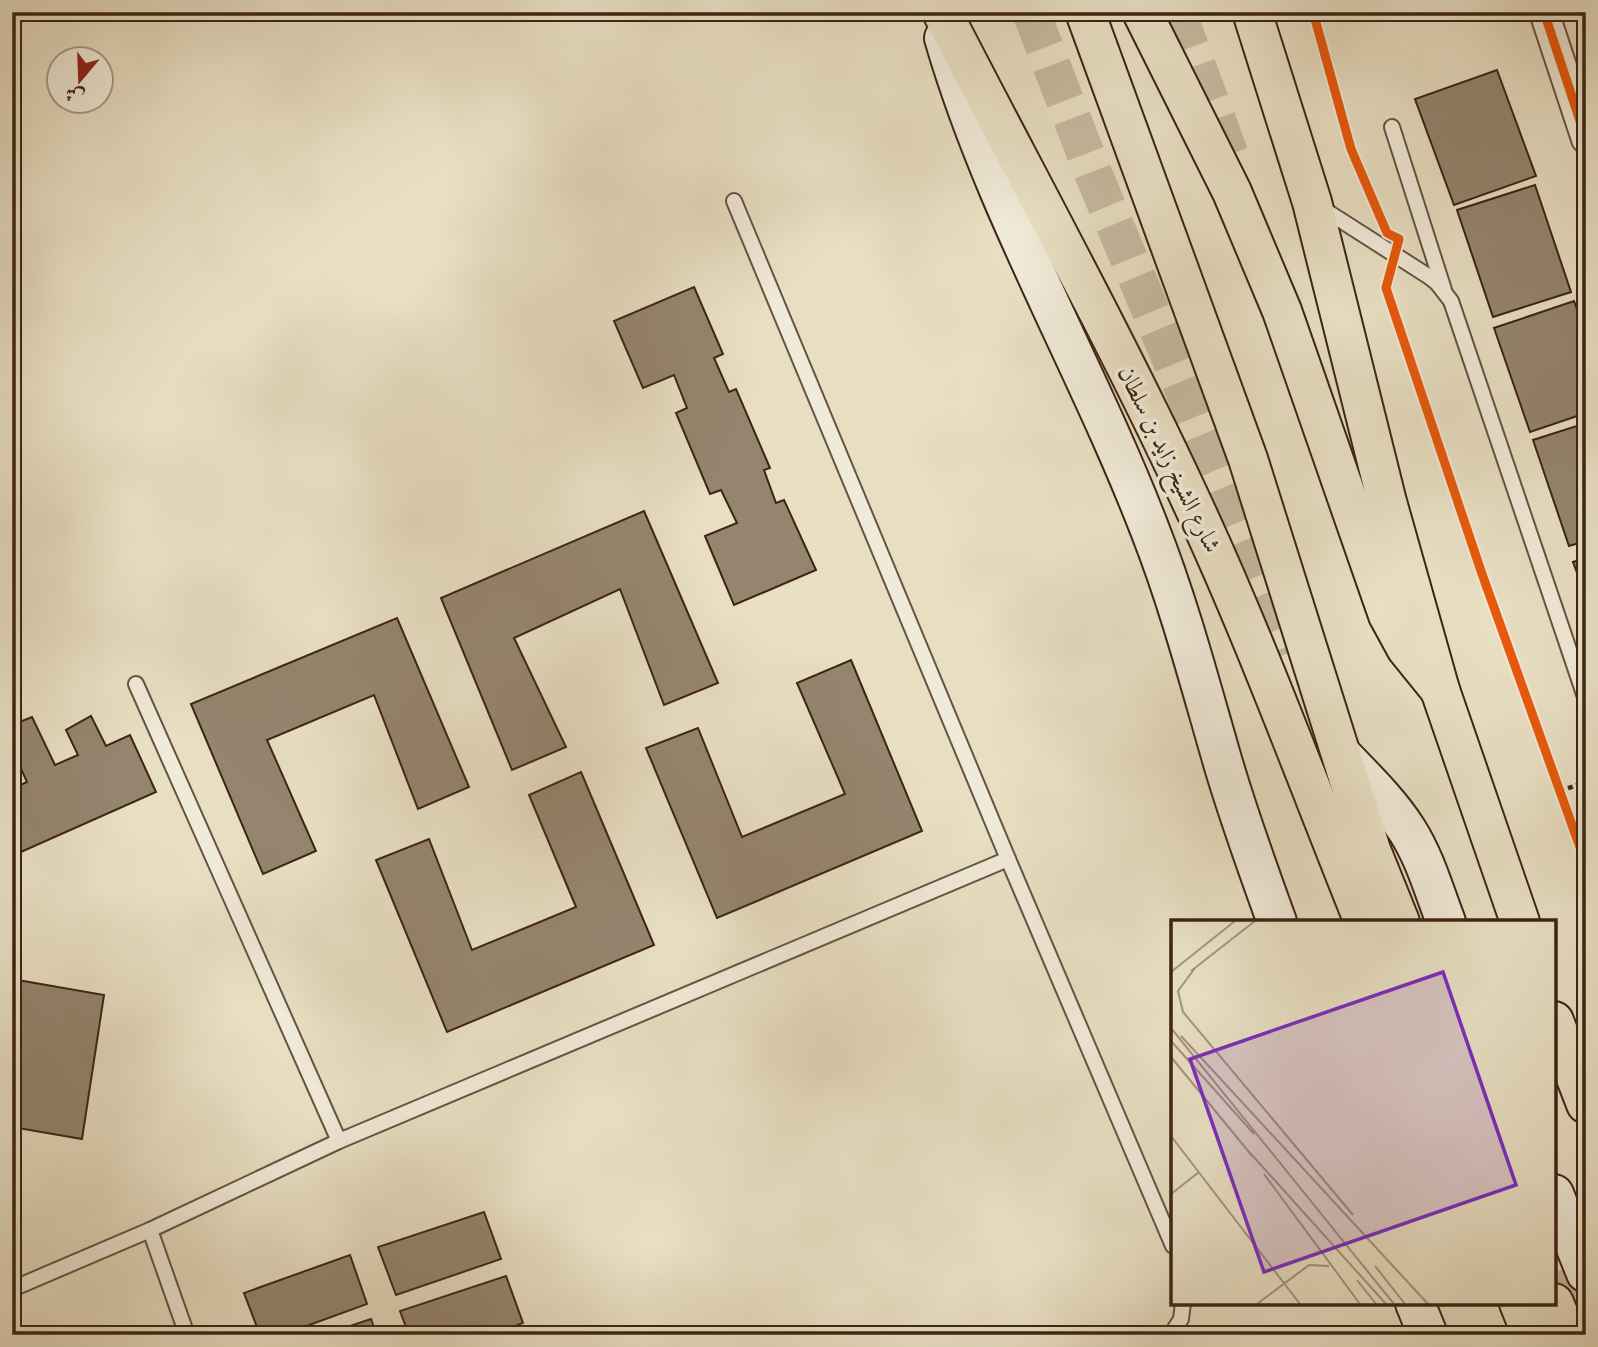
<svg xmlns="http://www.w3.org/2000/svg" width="1598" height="1347" viewBox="0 0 1598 1347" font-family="'EB Garamond',Amiri,serif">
	<rect width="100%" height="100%" fill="#e8dfc3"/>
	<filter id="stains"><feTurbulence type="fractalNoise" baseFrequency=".00286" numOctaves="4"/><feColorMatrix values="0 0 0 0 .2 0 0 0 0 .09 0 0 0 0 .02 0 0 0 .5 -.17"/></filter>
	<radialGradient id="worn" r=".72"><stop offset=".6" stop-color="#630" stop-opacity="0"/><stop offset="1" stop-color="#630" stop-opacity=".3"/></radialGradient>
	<g fill="#95856f" stroke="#3c2414" stroke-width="2">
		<polygon points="1497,70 1536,176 1454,205 1415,99"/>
		<polygon points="1535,185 1571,292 1493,317 1457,210"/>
		<polygon points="694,287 723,354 714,358 729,392 736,389 770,468 764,470 776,503 784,500 816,570 734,605 705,536 737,523 721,490 710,494 676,413 687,408 674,375 643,388 614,321"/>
		<polygon points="1574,301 1586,334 1586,413 1530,432 1494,328"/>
		<polygon points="1586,423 1586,541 1569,546 1533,440"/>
		<polygon points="644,511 718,683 664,705 620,589 514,638 566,747 512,770 441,598"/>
		<polygon points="1586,558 1586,597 1573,562"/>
		<polygon points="397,618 469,787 418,809 374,695 267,740 316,851 263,874 191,704"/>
		<polygon points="851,660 922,831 717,918 646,748 698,728 742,837 845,794 797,683"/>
		<polygon points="91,716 106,746 130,735 156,792 12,856 12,789 27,782 12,749 12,725 32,717 55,765 78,755 66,730"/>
		<polygon points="581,772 654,945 447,1032 376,860 429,839 472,950 576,907 529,795"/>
		<polygon points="12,979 104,995 82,1139 12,1127"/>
		<polygon points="484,1212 501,1259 396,1295 378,1247"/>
		<polygon points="350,1255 367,1304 282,1335 260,1335 244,1293"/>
		<polygon points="506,1276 523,1323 490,1335 409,1335 400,1311"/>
		<polygon points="371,1319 377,1335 323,1335"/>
	</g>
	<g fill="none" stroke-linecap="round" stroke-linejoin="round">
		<g stroke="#c6baa0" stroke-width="38" stroke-dasharray="38 19" stroke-linecap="butt">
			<polyline points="1031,12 1093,173 1293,651"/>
			<polyline points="1177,12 1232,161"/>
			<polyline points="1554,1273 1579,1332"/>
		</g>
		<defs>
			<g id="lane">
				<polyline points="1392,127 1444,290"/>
				<polyline points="734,201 1008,859 1173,1246"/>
				<polyline points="1320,207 1428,276 1437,283 1451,301 1586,700"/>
				<polyline points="136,684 339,1141"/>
				<polyline points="150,1230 187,1335"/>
				<polyline points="12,1289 150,1230 339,1141 1008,859"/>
				<polyline points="1171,1335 1181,1319 1183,1303"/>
			</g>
			<polyline id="street" points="1544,12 1586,139"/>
			<g id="secondary">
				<path d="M 944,38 C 994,210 1086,364 1150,530 C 1179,604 1199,680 1221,756 C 1237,812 1257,867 1277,922"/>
				<path d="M 1342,755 C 1365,779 1389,802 1407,830 C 1425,858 1434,891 1446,922"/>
				<polyline points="1554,1194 1586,1273"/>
				<polyline points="1415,1303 1428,1335"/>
			</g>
			<g id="primary">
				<path d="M 942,12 C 1024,172 1111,329 1187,492 C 1253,632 1306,778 1364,922"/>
				<polyline points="1252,12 1312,202 1387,502 1440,690 1520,922"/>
				<polyline points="1554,1021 1586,1104"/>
				<polyline points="1519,1303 1532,1335"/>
			</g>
			<g id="highway">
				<polyline points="1085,12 1248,459 1371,850 1400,922"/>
				<polyline points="1142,12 1232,192 1282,311 1388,615 1406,648 1440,690"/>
				<polyline points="1554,1303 1567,1335"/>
			</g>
		</defs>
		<use href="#lane" stroke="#675340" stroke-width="18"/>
		<use href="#street" stroke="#675340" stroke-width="32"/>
		<use href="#secondary" stroke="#3c2414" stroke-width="42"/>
		<use href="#primary" stroke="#3c2414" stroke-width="42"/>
		<use href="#highway" stroke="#3c2414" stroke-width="42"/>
		<polyline stroke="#3c2414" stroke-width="4.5" stroke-dasharray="5 3.5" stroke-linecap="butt" points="1560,791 1586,782"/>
		<use href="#lane" stroke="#f0ead8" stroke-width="14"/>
		<use href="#street" stroke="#f0ead8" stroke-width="28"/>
		<use href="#secondary" stroke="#f0ead8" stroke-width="38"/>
		<use href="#primary" stroke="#e8dfc3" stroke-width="38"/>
		<use href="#highway" stroke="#e8dfc3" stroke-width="38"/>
		<defs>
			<g id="cycleway">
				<polyline points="1315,12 1315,19 1351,149 1387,233 1399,239 1386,288 1482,574 1586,864"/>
				<polyline points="1544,12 1586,139"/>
			</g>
		</defs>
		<use href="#cycleway" stroke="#f0ead8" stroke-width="13"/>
		<use href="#cycleway" stroke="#e8590c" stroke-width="9"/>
	</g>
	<g text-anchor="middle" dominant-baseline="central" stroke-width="7" stroke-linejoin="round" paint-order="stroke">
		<g font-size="24" fill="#3c2414" stroke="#f0ead8">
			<text transform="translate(1170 459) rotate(64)">شارع الشيخ زايد بن سلطان</text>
		</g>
	</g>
	<g transform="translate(1171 920)">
		<rect width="385" height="385" fill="#e8dfc3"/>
		<path fill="none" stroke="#a3947d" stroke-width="2" d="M 24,48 L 7,71 L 12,92 L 182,295M 20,51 L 84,1M 0,52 L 64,1M 0,108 L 223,384M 10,116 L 257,384M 0,121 L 83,214M 0,137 L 82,237M 0,216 L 129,384M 80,234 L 215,384M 93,254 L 189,384M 0,274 L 28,252M 204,346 L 234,384M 186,360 L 205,384M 86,384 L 138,345 L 158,346"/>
		<path fill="#7b2cbf" fill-opacity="0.15" stroke="#7b2cbf" stroke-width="3.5" d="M 272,52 L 345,265 L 93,352 L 19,139 Z"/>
		<rect width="385" height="385" fill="none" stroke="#3c2414" stroke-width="3.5"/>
	</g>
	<rect width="1598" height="1347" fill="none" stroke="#e8dfc3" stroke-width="42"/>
	<rect x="14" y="14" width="1570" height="1319" fill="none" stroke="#3c2414" stroke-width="3.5"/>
	<rect x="21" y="21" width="1556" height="1305" fill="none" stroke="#3c2414" stroke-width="2"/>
	<g transform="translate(80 80) rotate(199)"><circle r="33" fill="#f0ead8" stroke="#a89b8a" stroke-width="2"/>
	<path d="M0-5L12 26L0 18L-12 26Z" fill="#8f2418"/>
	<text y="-10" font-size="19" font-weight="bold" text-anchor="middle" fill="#3c2414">ش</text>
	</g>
	<rect width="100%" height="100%" filter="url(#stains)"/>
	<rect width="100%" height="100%" fill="url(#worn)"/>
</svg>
